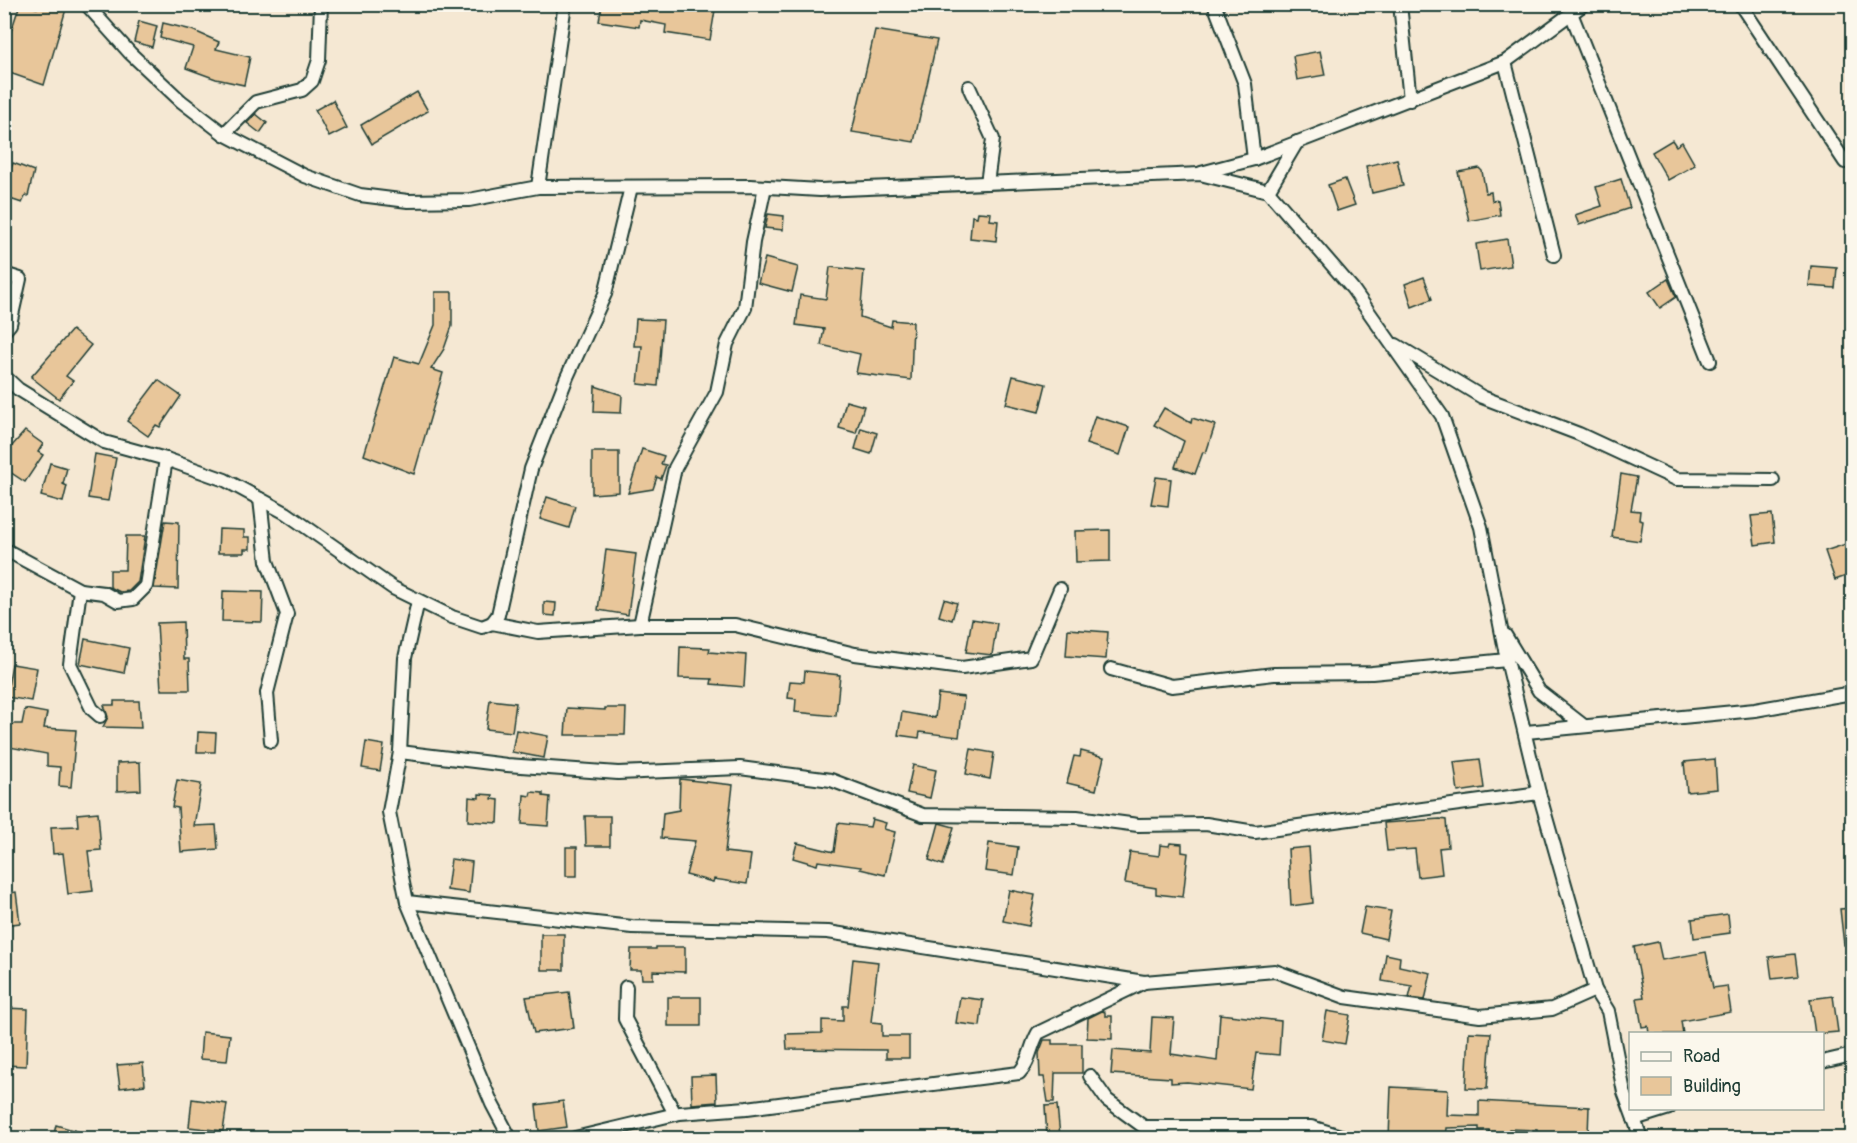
<svg xmlns="http://www.w3.org/2000/svg" width="1857" height="1143" viewBox="0 0 1857 1143" font-family="Pangolin,sans-serif">
	<rect width="100%" height="100%" fill="#f5e8d3"/>
	<filter id="ink" filterUnits="userSpaceOnUse"><feTurbulence type="fractalNoise" baseFrequency=".0167" numOctaves="2"/><feDisplacementMap in="SourceGraphic" scale="12" xChannelSelector="R" yChannelSelector="G"/><feConvolveMatrix kernelMatrix="1 2 1 2 8 2 1 2 1" color-interpolation-filters="sRGB"/></filter>
	<g filter="url(#ink)">
		<g fill="#e8c69a" stroke="#1f3d34" stroke-width="1.5">
			<polygon points="20,4 37,8 38,4 53,4 66,9 44,85 4,71 4,52"/>
			<polygon points="602,4 716,4 710,40 665,33 666,25 640,20 639,27 599,21"/>
			<polygon points="139,21 157,26 152,47 134,42"/>
			<polygon points="163,23 192,30 219,42 216,49 250,57 244,85 216,79 186,68 193,47 160,38"/>
			<polygon points="875,30 937,40 914,142 852,132"/>
			<polygon points="1320,51 1325,75 1297,80 1293,56"/>
			<polygon points="417,92 428,111 372,144 361,125"/>
			<polygon points="333,100 347,128 329,137 315,110"/>
			<polygon points="256,114 267,123 260,133 247,123"/>
			<polygon points="1672,140 1676,146 1682,142 1695,165 1668,180 1652,152"/>
			<polygon points="1397,159 1403,186 1372,193 1366,166"/>
			<polygon points="13,163 34,171 28,196 26,195 22,203 4,197 4,186"/>
			<polygon points="1479,168 1482,171 1486,193 1491,192 1492,201 1498,200 1500,215 1469,221 1458,172"/>
			<polygon points="1345,179 1355,205 1337,211 1328,185"/>
			<polygon points="1621,179 1630,208 1579,225 1575,215 1602,206 1596,187"/>
			<polygon points="978,212 991,213 990,220 998,221 996,241 970,238 972,216 977,217"/>
			<polygon points="768,214 784,216 783,230 765,228"/>
			<polygon points="1507,239 1511,266 1480,271 1476,244"/>
			<polygon points="765,258 798,267 792,292 758,283"/>
			<polygon points="1811,266 1837,268 1835,288 1809,286"/>
			<polygon points="830,267 864,271 860,317 891,327 892,320 913,322 911,380 856,373 860,354 821,345 824,329 796,325 800,295 826,299"/>
			<polygon points="1424,277 1432,299 1412,307 1405,284"/>
			<polygon points="1668,279 1676,297 1660,308 1649,292"/>
			<polygon points="435,292 452,292 452,326 444,349 431,369 443,373 414,474 364,455 394,357 419,364 435,325"/>
			<polygon points="636,319 663,320 658,386 638,384 642,346 634,346"/>
			<polygon points="72,330 91,345 66,376 73,381 59,399 31,377"/>
			<polygon points="1013,376 1046,384 1039,412 1006,404"/>
			<polygon points="158,380 181,396 160,427 156,425 148,436 127,421"/>
			<polygon points="595,386 622,395 621,413 594,412"/>
			<polygon points="846,401 864,406 856,433 839,428"/>
			<polygon points="1164,408 1191,423 1192,418 1215,425 1206,453 1203,452 1195,474 1175,467 1184,441 1154,425"/>
			<polygon points="1095,416 1129,427 1120,455 1086,444"/>
			<polygon points="861,428 877,433 871,454 855,449"/>
			<polygon points="25,431 43,444 38,452 43,455 25,482 4,468 4,455"/>
			<polygon points="642,449 664,456 661,464 666,465 661,479 657,477 653,489 628,493"/>
			<polygon points="592,452 619,452 619,492 592,494"/>
			<polygon points="95,454 116,458 108,501 88,498"/>
			<polygon points="50,463 67,468 63,484 67,486 63,502 41,496"/>
			<polygon points="1621,474 1637,477 1631,510 1640,511 1639,520 1643,521 1640,541 1612,537"/>
			<polygon points="1156,477 1171,479 1168,506 1151,504"/>
			<polygon points="547,497 575,506 569,528 540,519"/>
			<polygon points="1772,514 1775,542 1755,545 1751,516"/>
			<polygon points="165,521 179,522 178,589 154,588"/>
			<polygon points="219,529 244,530 244,537 250,537 250,549 244,549 244,553 218,553"/>
			<polygon points="1110,530 1110,561 1076,562 1075,531"/>
			<polygon points="126,536 145,536 138,582 129,591 120,592 110,587 110,570 125,570"/>
			<polygon points="1849,543 1852,554 1852,574 1835,580 1825,551"/>
			<polygon points="606,550 636,554 628,615 598,610"/>
			<polygon points="223,591 263,592 262,622 222,621"/>
			<polygon points="944,599 957,603 952,620 939,616"/>
			<polygon points="544,602 556,603 555,616 544,615"/>
			<polygon points="972,619 997,623 992,655 966,652"/>
			<polygon points="183,622 184,659 189,659 190,690 161,690 157,623"/>
			<polygon points="1068,629 1108,632 1106,659 1066,656"/>
			<polygon points="85,639 129,648 124,673 80,664"/>
			<polygon points="680,647 710,648 709,652 746,655 744,687 711,684 712,679 679,678"/>
			<polygon points="12,664 37,668 31,701 6,697"/>
			<polygon points="805,671 840,675 836,716 795,712 796,699 788,698 790,681 804,682"/>
			<polygon points="938,694 964,697 959,737 920,732 919,738 898,735 902,712 935,718"/>
			<polygon points="490,700 516,703 512,732 486,729"/>
			<polygon points="114,701 139,701 141,728 103,727 108,717 104,705 114,705"/>
			<polygon points="567,708 605,710 605,708 626,708 625,735 565,735"/>
			<polygon points="25,709 47,713 44,728 76,730 71,787 59,786 60,767 47,766 47,754 4,746 4,724 22,724"/>
			<polygon points="516,730 548,736 544,758 512,752"/>
			<polygon points="198,732 216,733 215,752 197,752"/>
			<polygon points="366,742 384,745 380,771 362,768"/>
			<polygon points="971,749 994,753 990,779 966,774"/>
			<polygon points="1081,751 1104,757 1096,790 1067,783 1074,756 1080,757"/>
			<polygon points="1480,759 1484,788 1458,792 1454,762"/>
			<polygon points="1715,759 1717,789 1687,792 1684,762"/>
			<polygon points="140,762 141,790 117,791 117,763"/>
			<polygon points="913,765 936,770 930,798 907,793"/>
			<polygon points="680,779 733,785 725,852 751,855 747,884 714,879 713,882 686,875 695,841 661,838 663,813 679,810"/>
			<polygon points="177,780 201,784 194,826 216,825 218,849 181,852 178,808 172,807"/>
			<polygon points="531,792 543,793 543,796 550,797 548,826 522,824 524,795 530,796"/>
			<polygon points="479,794 493,795 492,799 499,800 498,823 468,821 469,797 479,798"/>
			<polygon points="98,812 101,850 88,851 93,891 68,894 63,853 53,854 51,827 78,826 77,814"/>
			<polygon points="585,816 610,816 610,846 586,846"/>
			<polygon points="872,819 886,823 884,829 895,832 885,875 860,869 861,867 818,861 817,865 793,858 797,843 834,852 838,823 870,827"/>
			<polygon points="1440,819 1446,820 1448,847 1439,848 1442,874 1418,877 1415,849 1387,851 1384,823"/>
			<polygon points="939,823 954,827 943,865 929,860"/>
			<polygon points="989,843 1018,847 1014,875 985,871"/>
			<polygon points="1170,843 1182,844 1182,852 1188,853 1183,897 1156,894 1156,888 1125,883 1130,852 1159,856 1160,845 1169,846"/>
			<rect x="566" y="847" width="11" height="29"/>
			<polygon points="1309,847 1313,903 1291,906 1288,849"/>
			<polygon points="451,859 472,862 469,893 447,890"/>
			<polygon points="1009,890 1035,895 1029,926 1003,921"/>
			<polygon points="16,892 20,923 4,925 4,894"/>
			<polygon points="1365,907 1391,911 1386,939 1360,933"/>
			<polygon points="1852,908 1852,945 1844,945 1840,909"/>
			<polygon points="1728,914 1730,933 1694,938 1692,919"/>
			<rect x="541" y="934" width="23" height="36"/>
			<polygon points="1658,942 1662,960 1706,952 1713,988 1727,986 1731,1012 1681,1021 1683,1034 1649,1034 1648,1026 1642,1027 1637,998 1644,997 1634,947"/>
			<polygon points="656,947 685,947 685,972 653,971 653,979 642,979 641,970 630,970 631,949 656,949"/>
			<polygon points="1386,954 1400,957 1399,966 1431,973 1425,1000 1409,998 1412,986 1382,981"/>
			<polygon points="1795,954 1798,976 1772,979 1769,957"/>
			<polygon points="853,959 878,962 871,1022 882,1023 882,1036 909,1036 909,1058 886,1058 886,1050 787,1049 786,1034 822,1033 822,1020 843,1021 843,1006 848,1006"/>
			<polygon points="569,992 574,1028 534,1033 526,997"/>
			<polygon points="1833,996 1838,1032 1815,1034 1810,999"/>
			<rect x="668" y="997" width="33" height="29"/>
			<polygon points="960,997 983,1000 980,1026 956,1023"/>
			<polygon points="4,1008 28,1009 26,1066 4,1065"/>
			<polygon points="1102,1011 1105,1012 1105,1016 1112,1016 1112,1039 1087,1038 1088,1018"/>
			<polygon points="1327,1011 1350,1015 1345,1044 1322,1040"/>
			<polygon points="1220,1014 1281,1021 1279,1055 1256,1053 1251,1089 1187,1082 1171,1083 1171,1078 1111,1074 1113,1050 1150,1053 1152,1017 1174,1018 1171,1054 1217,1061"/>
			<polygon points="202,1032 230,1035 227,1061 200,1059"/>
			<polygon points="1469,1032 1491,1033 1487,1089 1466,1088"/>
			<polygon points="1044,1040 1052,1040 1052,1044 1082,1044 1082,1073 1055,1073 1054,1102 1048,1102 1044,1077 1040,1077 1039,1053"/>
			<polygon points="143,1063 145,1085 120,1088 117,1065"/>
			<polygon points="716,1075 717,1102 692,1104 691,1076"/>
			<polygon points="1391,1087 1448,1090 1447,1115 1479,1116 1479,1101 1589,1107 1588,1135 1561,1134 1561,1138 1537,1138 1537,1130 1509,1129 1508,1138 1489,1138 1489,1130 1479,1130 1479,1127 1447,1128 1446,1138 1389,1138"/>
			<polygon points="192,1099 227,1104 223,1131 189,1127"/>
			<polygon points="563,1101 567,1127 539,1131 536,1105"/>
			<polygon points="1057,1105 1060,1136 1047,1138 1045,1106"/>
			<polygon points="56,1125 91,1135 91,1138 53,1138"/>
		</g>
		<g fill="none" stroke-linecap="round" stroke-linejoin="round">
			<defs>
				<g id="street">
					<polyline points="86,4 130,53 181,101 224,134 305,176 360,195 408,201 469,200 538,187 750,186 820,190 1200,174 1268,191 1352,288 1442,416 1481,527 1507,660 1539,793 1595,990 1608,1011 1624,1092 1641,1138"/>
					<polyline points="1214,4 1245,84 1254,159"/>
					<polyline points="1400,4 1410,100"/>
					<polyline points="1740,4 1845,162"/>
					<polyline points="1571,13 1710,361"/>
					<polyline points="1505,62 1554,255"/>
					<polyline points="969,87 993,139 987,183"/>
					<polyline points="224,134 256,102 302,90 312,81 319,60 321,4"/>
					<polyline points="1201,173 1254,159 1505,62 1584,4"/>
					<polyline points="538,187 565,4"/>
					<polyline points="1268,191 1297,142"/>
					<polyline points="4,274 20,279 10,324 4,331"/>
					<polyline points="1396,345 1482,397 1579,434 1676,479 1773,480"/>
					<polyline points="4,376 18,389 104,442 166,459 225,480 286,513 393,588 452,617 482,627 492,623 538,632 640,625 735,625 855,654 962,668 1031,658 1060,589"/>
					<polyline points="260,499 267,561 287,614 267,693 271,741"/>
					<polyline points="4,549 80,590 104,593 118,601 133,599 146,586 166,459"/>
					<polyline points="80,590 70,664 92,709 100,716"/>
					<polyline points="418,601 405,658 400,752 389,812 407,902 492,1104 510,1138"/>
					<polyline points="492,623 498,615 531,469 567,377 605,294 631,187"/>
					<polyline points="640,625 675,468 717,392 727,344 745,308 753,242 765,187"/>
					<polyline points="1505,635 1539,691 1584,726"/>
					<polyline points="1111,669 1172,686 1274,674 1372,673 1507,660"/>
					<polyline points="1526,732 1755,710 1852,693"/>
					<polyline points="400,752 507,765 618,773 740,768 831,780 923,815 1077,817 1138,825 1206,824 1255,832 1539,793"/>
					<polyline points="407,902 632,927 828,932 1144,982 1275,971 1345,997 1480,1016 1552,1009 1595,990"/>
					<polyline points="626,987 625,1019 675,1114"/>
					<polyline points="1822,1062 1852,1055"/>
					<polyline points="1090,1076 1107,1100 1144,1127 1311,1127 1347,1138"/>
					<polyline points="1634,1119 1669,1108"/>
					<path d="M 575,1138 L 680,1113 L 747,1108 L 1019,1073 C 1030,1062 1030,1047 1038,1033 L 1144,982"/>
				</g>
			</defs>
			<use href="#street" stroke="#1f3d34" stroke-width="16"/>
			<use href="#street" stroke="#fbf7ec" stroke-width="12"/>
		</g>
	</g>
	<rect width="1857" height="1143" fill="none" stroke="#fbf7ec" stroke-width="24"/>
	<rect x="12" y="12" width="1833" height="1119" fill="none" stroke="#1f3d34" stroke-width="2" filter="url(#ink)"/>
	<rect x="1629" y="1032" width="195" height="78" fill="#fbf7ec" stroke="#a3ada2" stroke-width="1.5"/>
	<rect x="1641" y="1052" width="30" height="9" fill="#fbf7ec" stroke="#a3ada2" stroke-width="1.5"/>
	<text x="1683" y="1062" font-size="18" fill="#1f3d34">Road</text>
	<rect x="1641" y="1077" width="30" height="18" fill="#e8c69a" stroke="#a3ada2" stroke-width="1.5"/>
	<text x="1683" y="1092" font-size="18" fill="#1f3d34">Building</text>
</svg>
